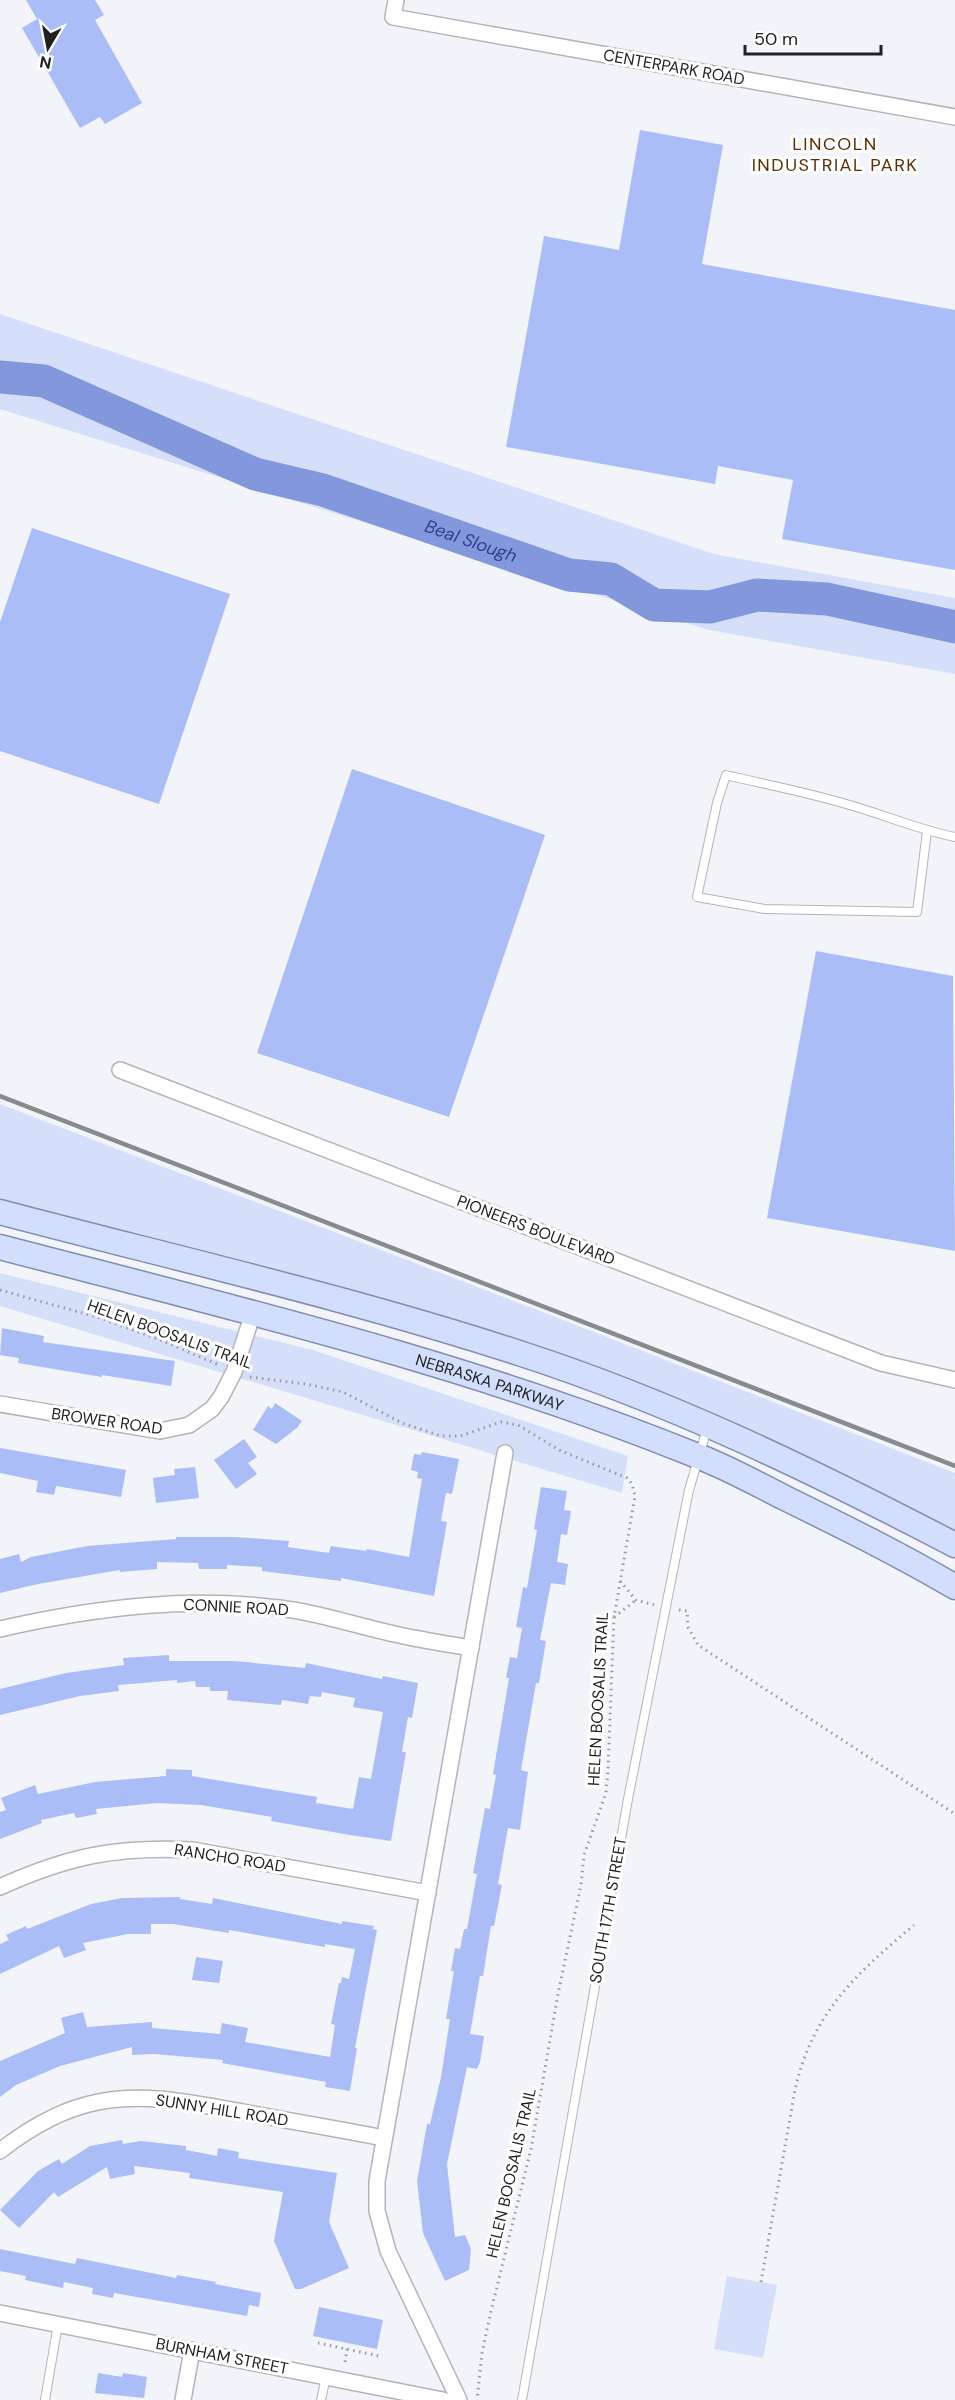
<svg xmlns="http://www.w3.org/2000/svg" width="955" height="2400" viewBox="0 0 955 2400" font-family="'DM Sans',sans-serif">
	<rect width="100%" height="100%" fill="#f2f4f9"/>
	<g fill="#d6dff9">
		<polygon points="0,314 714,554 955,598 955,674 709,630 0,409"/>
		<polygon points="0,1104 553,1316 955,1473 955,1531 797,1451 689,1403 594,1367 170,1243 0,1201"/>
		<polygon points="0,1273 313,1350 628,1456 622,1493 0,1306"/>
		<polygon points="727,2276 777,2285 763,2358 714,2349"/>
	</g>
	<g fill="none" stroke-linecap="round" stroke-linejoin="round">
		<path stroke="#8398dc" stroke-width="33" id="s1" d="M 0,377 L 44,381 L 255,474 L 323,490 L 569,575 L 611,579 L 654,605 L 710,607 L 757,595 L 827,599 L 955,627"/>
	</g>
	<g fill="#abbdf6">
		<polygon points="26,0 95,0 104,15 95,20 142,103 105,124 100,117 80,128 22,28 37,19"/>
		<polygon points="640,130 723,145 702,264 955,310 955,570 782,539 793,480 718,466 715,484 506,447 544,236 619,250"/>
		<polygon points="32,528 230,594 159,804 0,751 0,622"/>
		<polygon points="352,769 545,835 449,1117 257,1053"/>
		<polygon points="816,951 953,976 955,1251 767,1218"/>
		<polygon points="2,1328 44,1336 43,1342 175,1361 171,1386 102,1375 102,1377 18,1363 19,1358 0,1355"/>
		<polygon points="275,1403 302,1421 297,1428 276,1444 253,1430 268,1406 272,1409"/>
		<polygon points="244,1439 257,1457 248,1463 257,1474 236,1489 214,1460"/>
		<polygon points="0,1448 126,1470 121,1497 56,1486 54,1495 36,1492 38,1481 0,1473"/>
		<polygon points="422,1452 459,1459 452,1494 446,1493 441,1521 447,1522 434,1596 341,1578 341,1581 262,1571 262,1567 227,1565 227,1569 199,1569 198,1563 157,1562 157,1569 120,1572 120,1570 38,1584 0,1593 0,1559 19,1554 21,1562 31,1557 87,1546 176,1539 176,1537 236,1537 289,1541 288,1547 329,1553 331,1546 366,1551 367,1549 409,1557 422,1479 417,1478 418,1472 411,1470 414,1454 421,1455"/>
		<polygon points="195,1467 199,1498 156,1503 153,1478 175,1475 174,1469"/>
		<polygon points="541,1487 567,1491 564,1510 571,1511 567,1535 561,1534 557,1562 568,1564 565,1585 551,1583 540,1640 546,1641 539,1683 536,1683 521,1770 528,1772 520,1830 508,1828 498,1884 502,1885 494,1926 491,1926 483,1976 480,1976 470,2034 484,2036 480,2062 477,2069 467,2067 447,2164 455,2237 465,2235 471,2249 469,2270 445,2281 423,2233 417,2181 427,2124 430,2124 441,2077 450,2019 446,2019 454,1971 451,1971 455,1948 460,1949 464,1929 467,1929 477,1874 473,1873 485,1808 490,1809 496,1775 493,1774 509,1678 506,1678 510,1657 517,1658 522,1628 516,1627 523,1587 527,1588 537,1530 534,1529"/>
		<polygon points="169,1655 169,1661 235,1661 305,1668 306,1663 382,1679 383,1676 418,1683 412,1718 408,1717 402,1752 406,1752 391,1841 350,1835 271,1821 272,1817 201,1805 157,1803 96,1809 97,1814 76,1818 74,1813 41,1820 42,1823 0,1839 0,1812 6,1810 1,1798 35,1785 38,1794 95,1782 166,1776 166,1769 192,1770 192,1776 317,1797 316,1803 353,1809 359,1777 371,1779 383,1712 353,1707 355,1698 322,1692 321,1697 310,1696 308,1704 282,1700 281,1705 227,1700 228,1691 210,1691 210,1687 196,1687 195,1681 177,1683 177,1680 118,1685 119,1691 80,1696 0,1715 0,1689 66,1673 124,1665 123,1658"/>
		<polygon points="180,1897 180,1899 212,1904 213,1898 342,1924 342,1921 374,1926 373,1929 377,1930 355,2048 357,2048 350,2091 325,2087 326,2082 222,2063 223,2060 154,2054 132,2055 132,2047 60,2066 16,2085 0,2097 0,2061 65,2033 61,2018 83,2012 87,2027 152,2022 152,2028 220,2034 222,2023 248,2028 245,2042 330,2057 335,2025 331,2024 339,1983 341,1983 342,1977 349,1979 355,1949 325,1944 325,1947 229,1930 229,1933 173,1924 151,1924 151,1934 128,1934 83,1943 86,1950 64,1958 59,1946 0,1974 0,1944 9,1940 6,1935 26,1926 27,1929 91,1904 122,1898"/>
		<polygon points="196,1957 223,1961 219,1983 192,1980"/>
		<polygon points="122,2140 123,2144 141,2141 186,2146 186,2150 217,2156 218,2148 239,2152 238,2158 337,2173 329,2222 349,2268 301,2289 295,2289 274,2241 283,2192 189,2178 190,2173 134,2166 135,2174 110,2179 107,2167 58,2197 54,2192 19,2228 0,2210 38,2171 59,2159 62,2164 90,2146"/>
		<polygon points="0,2249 75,2264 77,2258 176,2278 177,2275 216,2282 215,2284 261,2293 259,2307 249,2305 247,2316 114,2293 113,2298 92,2294 93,2288 64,2282 63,2288 25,2280 26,2276 0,2271"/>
		<polygon points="319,2307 383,2320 377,2349 313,2336"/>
		<polygon points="98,2373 122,2377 123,2373 147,2377 144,2398 95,2393"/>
	</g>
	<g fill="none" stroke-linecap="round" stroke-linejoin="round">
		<defs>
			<g id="lane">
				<path d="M 927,831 L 917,912 L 765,909 L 697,897 L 717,803 L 726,775 C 768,785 811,793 853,806 C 887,816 920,830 955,837"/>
				<polyline points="45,2400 58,2324"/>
				<polyline points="321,2400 326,2377"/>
				<polyline points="522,2400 628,1799 689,1490 707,1429"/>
			</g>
			<g id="street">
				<polyline points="396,0 393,17 955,117"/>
				<polyline points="120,1070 881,1363 955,1380"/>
				<polyline points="0,1404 160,1431 189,1425 212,1409 221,1397 234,1372 253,1313"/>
				<path d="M 0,1629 C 96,1607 195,1595 293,1610 C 324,1615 355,1625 386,1632 C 413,1639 442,1643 471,1648"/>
				<path d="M 0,1887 C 68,1856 118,1846 193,1850 L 428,1893"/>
				<path d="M 0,2151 C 28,2129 62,2109 98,2102 C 146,2092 196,2104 243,2112 C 290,2121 337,2129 383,2138"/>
				<polyline points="0,2313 443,2400"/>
				<polyline points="183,2400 192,2350"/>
				<polyline points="459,2400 388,2251 377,2211 377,2181 505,1453"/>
			</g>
			<g id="primary">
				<path d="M 0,1212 C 174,1258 351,1298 522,1354 C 673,1403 815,1472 955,1545"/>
				<path id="s2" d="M 0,1247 C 234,1308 470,1364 695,1455 C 727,1467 757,1484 787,1499 C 844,1527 901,1555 955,1587"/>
			</g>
		</defs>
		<use href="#lane" stroke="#b2b4b9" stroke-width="10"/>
		<use href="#street" stroke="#b2b4b9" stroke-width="18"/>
		<use href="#primary" stroke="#828daf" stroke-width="27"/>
		<g stroke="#999a9e" stroke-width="3" stroke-dasharray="1.5 4.5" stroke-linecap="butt">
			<polyline points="0,1290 100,1318 163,1341 219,1365"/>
			<polyline points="250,1377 306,1384 343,1392 402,1423 441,1436 460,1436 501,1422 518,1425 559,1450 627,1478 632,1484 635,1496 614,1617 608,1770 606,1793 584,1855 581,1885 558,1994 531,2149 491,2311 482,2353 477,2400"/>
			<polyline points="620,1581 636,1600 655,1605"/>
			<polyline points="679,1610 687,1611 688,1627 698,1645 955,1814"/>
			<polyline points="614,1617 636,1600"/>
			<path d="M 761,2282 L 795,2090 C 812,2013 856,1974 914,1925"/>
			<polyline points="318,2343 379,2356"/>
			<polyline points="345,2362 347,2349"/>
		</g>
		<use href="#lane" stroke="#fff" stroke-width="8"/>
		<use href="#street" stroke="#fff" stroke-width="15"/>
		<use href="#primary" stroke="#d3ddfc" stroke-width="24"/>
		<polyline stroke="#898a8d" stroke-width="4.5" points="0,1096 955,1466"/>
	</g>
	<g text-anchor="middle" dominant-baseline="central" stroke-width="6" stroke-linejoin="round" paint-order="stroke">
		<g font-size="16" fill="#212123" stroke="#fff">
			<text transform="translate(674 67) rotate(10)">CENTERPARK ROAD</text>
			<text transform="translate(536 1230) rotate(21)">PIONEERS BOULEVARD</text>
			<text transform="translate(170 1334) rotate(20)">HELEN BOOSALIS TRAIL</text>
			<text stroke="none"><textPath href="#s2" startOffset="508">NEBRASKA PARKWAY</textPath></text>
			<text transform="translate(107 1421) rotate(8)">BROWER ROAD</text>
			<text transform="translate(236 1607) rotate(3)">CONNIE ROAD</text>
			<text transform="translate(598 1699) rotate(-87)">HELEN BOOSALIS TRAIL</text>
			<text transform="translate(230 1858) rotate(9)">RANCHO ROAD</text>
			<text transform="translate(608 1910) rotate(-80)">SOUTH 17TH STREET</text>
			<text transform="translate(222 2110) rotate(9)">SUNNY HILL ROAD</text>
			<text transform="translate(511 2173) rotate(-77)">HELEN BOOSALIS TRAIL</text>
			<text transform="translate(222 2356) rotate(11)">BURNHAM STREET</text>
		</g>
		<g font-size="18" letter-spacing="1.5" fill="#582f02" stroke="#fff">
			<text x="835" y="144">LINCOLN<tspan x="835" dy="21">INDUSTRIAL PARK</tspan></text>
		</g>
		<g font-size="18" font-style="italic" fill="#304191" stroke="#fff">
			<text stroke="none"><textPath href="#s1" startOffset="501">Beal Slough</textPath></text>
		</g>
	</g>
	<g transform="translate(48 48) rotate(190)" stroke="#ffffff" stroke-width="4.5" paint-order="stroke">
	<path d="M0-4.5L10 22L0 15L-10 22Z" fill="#212123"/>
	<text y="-9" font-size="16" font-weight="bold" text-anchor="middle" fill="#212123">N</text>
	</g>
	<path d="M745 45v9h136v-9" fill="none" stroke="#212123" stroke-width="3"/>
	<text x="754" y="45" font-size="18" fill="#212123" stroke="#ffffff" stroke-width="4.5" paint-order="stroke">50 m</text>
</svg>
